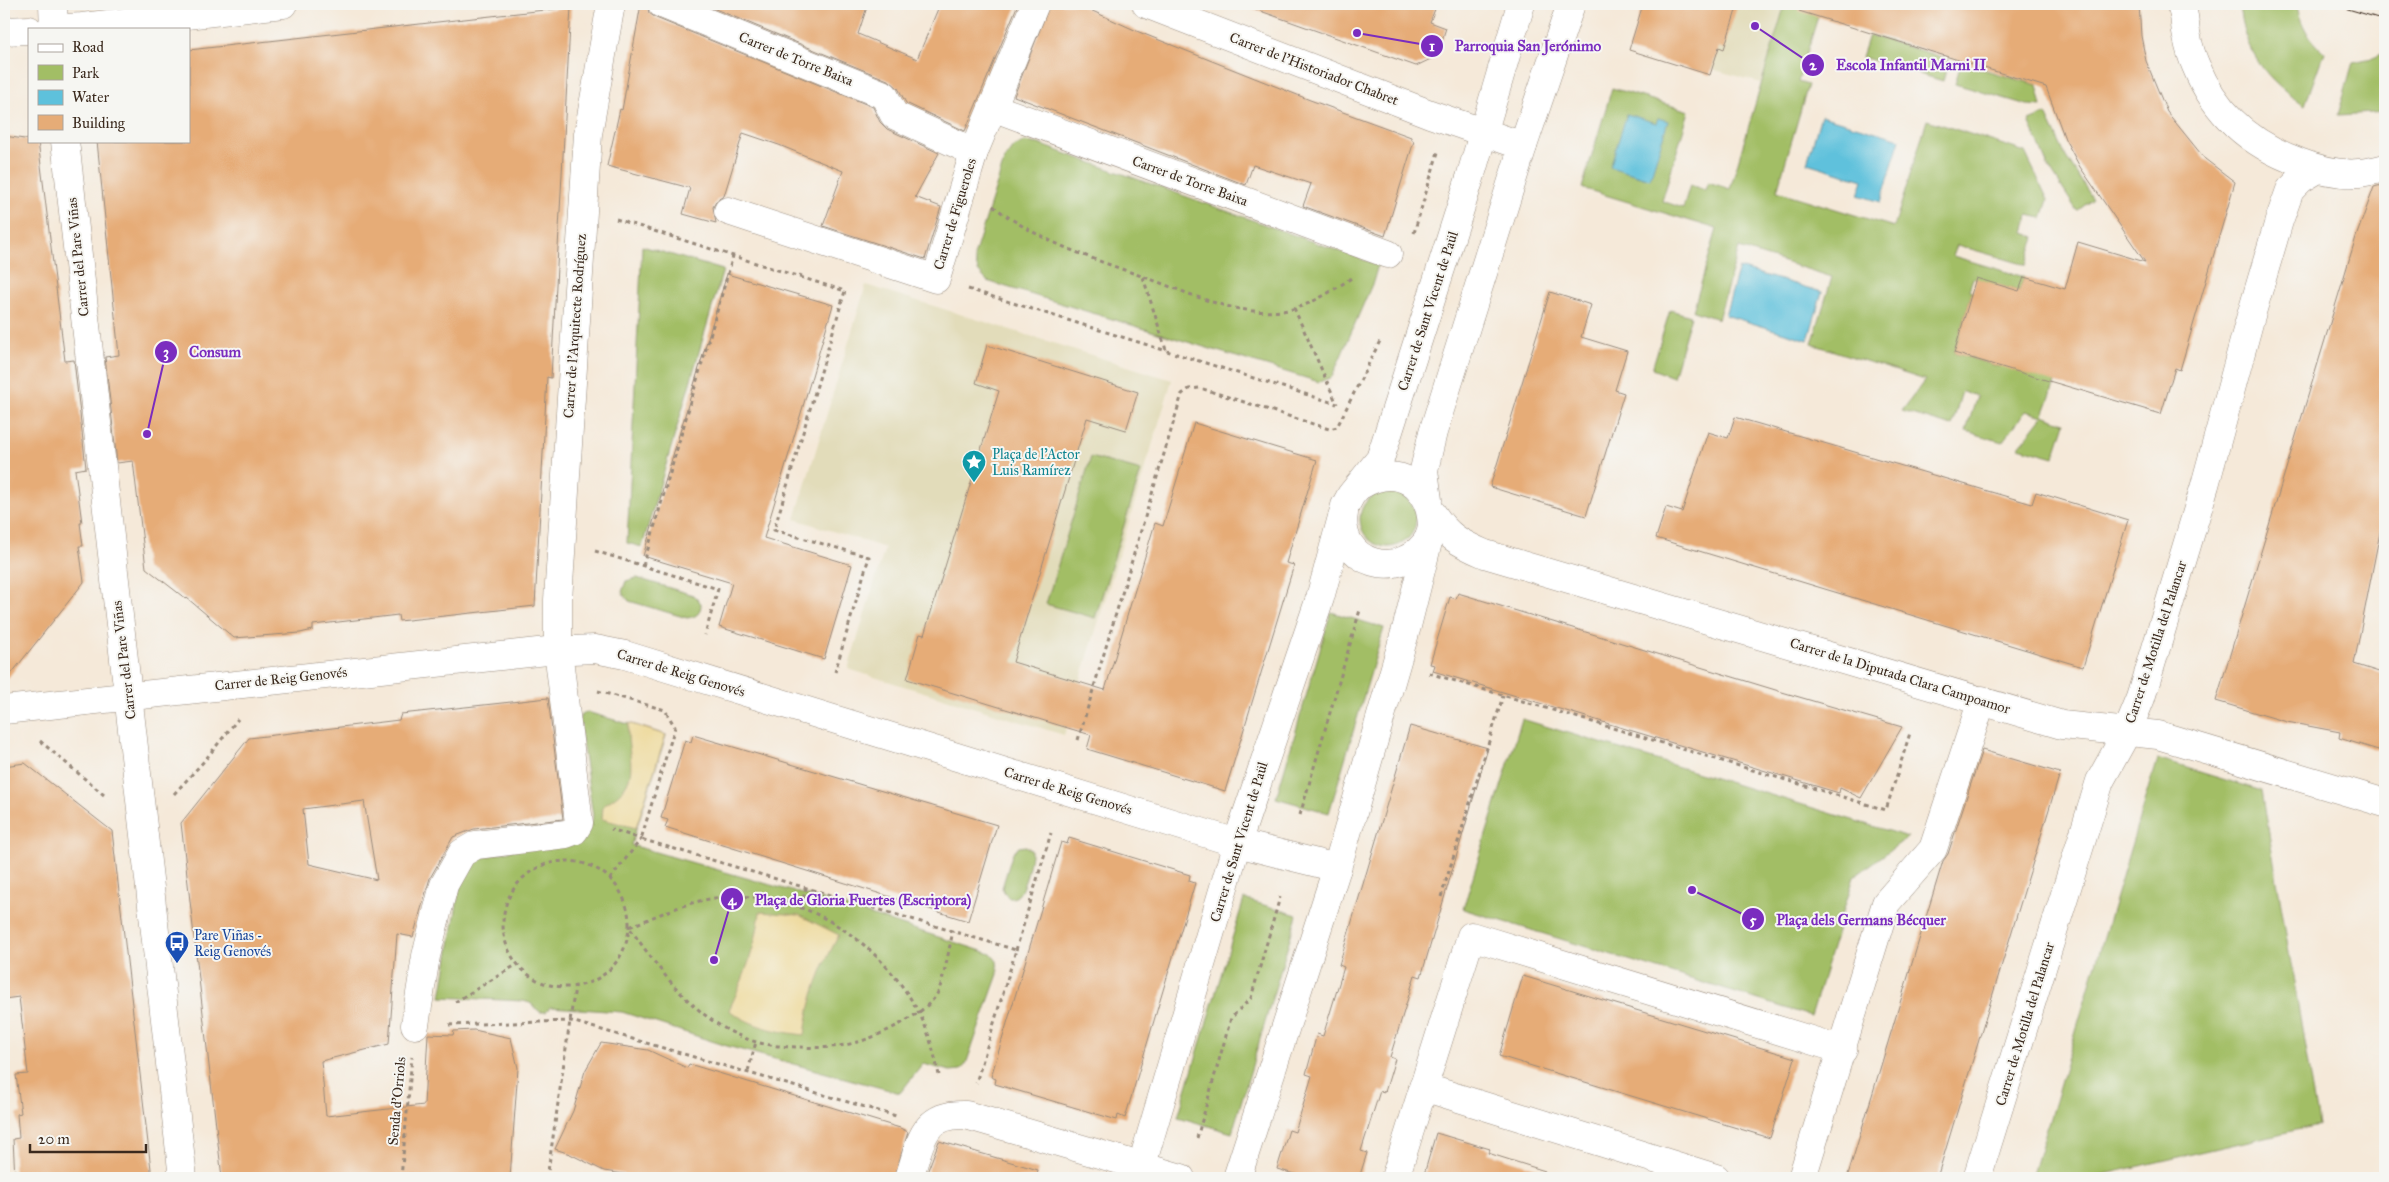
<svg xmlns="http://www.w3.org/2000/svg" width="2389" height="1182" viewBox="0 0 2389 1182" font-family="'IM FELL Great Primer',serif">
	<rect width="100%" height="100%" fill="#f6f6f2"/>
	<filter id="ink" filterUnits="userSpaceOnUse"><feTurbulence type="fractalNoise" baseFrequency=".02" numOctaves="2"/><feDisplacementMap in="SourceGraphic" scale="10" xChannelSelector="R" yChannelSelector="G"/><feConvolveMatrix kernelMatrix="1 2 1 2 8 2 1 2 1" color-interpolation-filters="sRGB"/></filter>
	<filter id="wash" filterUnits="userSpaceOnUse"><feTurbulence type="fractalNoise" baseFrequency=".0096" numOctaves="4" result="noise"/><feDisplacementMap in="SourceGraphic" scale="20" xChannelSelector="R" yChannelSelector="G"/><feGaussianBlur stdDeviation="1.12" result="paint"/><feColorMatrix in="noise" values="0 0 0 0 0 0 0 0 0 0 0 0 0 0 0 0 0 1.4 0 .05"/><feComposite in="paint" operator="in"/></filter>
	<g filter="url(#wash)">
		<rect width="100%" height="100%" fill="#f5e9d9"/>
		<g fill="#e2dcba">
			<polygon points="1738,4 1785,4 1761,83 1712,69 1719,47 1724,49"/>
			<polygon points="866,285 1172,380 1064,735 848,669 885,548 795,519"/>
		</g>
		<g fill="#a2be65" stroke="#6e7442" fill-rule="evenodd">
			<path d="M 1785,4 L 1799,4 L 1820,10 L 1798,82 L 1808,85 L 1777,191 L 1894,227 L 1927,120 L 2025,152 L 2048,200 L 2042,218 L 2028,215 L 2024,233 L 2035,237 L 2026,265 L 1957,245 L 1953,256 L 2024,277 L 2019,291 L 1973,278 L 1969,290 L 1972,292 L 1954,353 L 2000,367 L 2005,347 L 2055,383 L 2043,415 L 2065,423 L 2054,457 L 2019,447 L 2043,416 L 2026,411 L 2002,442 L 1966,431 L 1977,396 L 1962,391 L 1952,426 L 1902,411 L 1925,380 L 1812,344 L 1832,277 L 1739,248 L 1718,319 L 1693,311 L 1717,229 L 1582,188 L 1612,88 L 1689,111 L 1662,201 L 1683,208 L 1690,185 L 1705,190 L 1708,182 L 1730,189 ZM 1627,115 L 1656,123 L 1611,167 Z"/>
			<path d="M 2239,4 L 2297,6 C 2301,26 2309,38 2324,52 L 2305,105 C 2266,80 2243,51 2239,4 Z"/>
			<polygon points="1869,35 1949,59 1943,81 1862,57"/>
			<polygon points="2385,52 2385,110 2374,113 2338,115 2353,62 2372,58"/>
			<polygon points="1961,63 2037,85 2042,106 2027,105 1955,84"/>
			<polygon points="2046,114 2066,157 2093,199 2077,211 2048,166 2029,121"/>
			<polygon points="1025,142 1039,144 1378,265 1373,282 1332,377 1319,382 987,281 978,271 974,256 1005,158 1013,147"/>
			<polygon points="642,246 723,270 642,547 627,543"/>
			<polygon points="1670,310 1691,316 1673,377 1652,369"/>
			<polygon points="1091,457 1141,471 1095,618 1046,604"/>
			<circle cx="1388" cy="519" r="28"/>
			<path d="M 637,578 L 693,595 L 701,603 C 701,613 697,617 687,618 L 629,601 L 622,592 L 626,581 Z"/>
			<polygon points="1331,612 1384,628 1329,813 1276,798"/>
			<polygon points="587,712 666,735 631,845 830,902 991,954 997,961 998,974 966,1064 961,1070 950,1071 923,1064 900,1093 727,1046 622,1012 550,1007 546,1012 540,1012 530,1003 523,1001 441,997 462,875 472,863 481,858 588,831 593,816 579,720 581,714"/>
			<polygon points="1522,719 1908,837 1854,877 1811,1016 1463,909"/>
			<polygon points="2157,759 2262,791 2318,1125 2088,1178 2032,1178"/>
			<path d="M 1026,846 L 1031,850 C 1032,858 1025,887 1019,894 C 1016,898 1012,898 1008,898 L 1002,888 L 1013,852 L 1019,847 Z"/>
			<polygon points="1244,899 1297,915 1232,1133 1178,1117"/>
		</g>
		<g fill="#eeda9e" stroke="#94825e">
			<path d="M 629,723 L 666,735 L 636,828 L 602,819 L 603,806 C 610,800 619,796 624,788 C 639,768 624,745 629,723 Z"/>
			<path d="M 760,912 L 799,915 L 839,935 C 821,967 809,998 805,1035 C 777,1032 752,1027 729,1010 C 744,978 756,947 760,912 Z"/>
		</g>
		<g fill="#5ec1dc" stroke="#4c767d">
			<polygon points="1627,114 1656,123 1658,118 1668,121 1650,179 1610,167"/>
			<polygon points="1821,116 1900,139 1881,202 1858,195 1863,180 1807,163"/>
			<polygon points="1739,268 1822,292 1808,340 1725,315"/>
		</g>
		<g id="blocks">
			<g fill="#e6ac77" fill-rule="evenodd">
				<polygon points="641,4 647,4 649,13 656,18 873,107 880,122 887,129 939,153 915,197 941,207 925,259 823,226 843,171 779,145 743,133 724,196 717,200 713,207 716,223 683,214 690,188 607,166 620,109 622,110"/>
				<polygon points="703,4 868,4 858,34 917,59 940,4 1018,4 965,131 906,103 898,88 890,81"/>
				<polygon points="1050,4 1077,4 1139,32 1310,100 1411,137 1411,139 1414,141 1385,236 1303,206 1311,184 1253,165 1246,185 1014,96"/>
				<polygon points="1253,4 1437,4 1430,22 1446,28 1437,56 1416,66 1252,8"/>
				<polygon points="1643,4 1738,4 1724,49 1719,47 1710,75 1629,50"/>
				<polygon points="1800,4 2139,4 2141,36 2146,61 2167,112 2205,159 2235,182 2180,370 2175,368 2161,414 1954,353 1976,278 2019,291 2024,277 2065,289 2078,242 2145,262 2080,167 2065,139 2046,87 1799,11"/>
				<polygon points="571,7 551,378 547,377 535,606 399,621 398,615 313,625 313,630 300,633 234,638 187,598 186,599 146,568 133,461 117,463 105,357 119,355 97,141 189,141 189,50"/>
				<polygon points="4,136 38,141 65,361 74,360 86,468 75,470 82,523 80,523 83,546 79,546 84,582 4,683"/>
				<polygon points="2385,184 2385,507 2354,664 2385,674 2385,752 2339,738 2340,732 2287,722 2216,701 2356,237 2374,187"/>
				<polygon points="727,274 833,305 764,538 852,565 824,659 719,627 732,583 643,556"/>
				<polygon points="1550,292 1591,305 1581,337 1627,351 1615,390 1624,393 1586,516 1490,487"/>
				<polygon points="987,345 1138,392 1126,430 1087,418 1013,662 1105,690 1155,523 1163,526 1194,423 1317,460 1286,563 1294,565 1225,791 1087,749 1091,735 907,679 920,634 924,635 999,391 976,383"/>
				<polygon points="1735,417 2032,504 2036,492 2128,520 2083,667 1656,538 1666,507 1682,512 1708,432 1728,438"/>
				<polygon points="1458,593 1782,692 1902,727 1861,798 1840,788 1839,793 1433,671 1435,665 1430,664 1450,597 1456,599"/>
				<path d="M 548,698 L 563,819 L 474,829 L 453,837 L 430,878 L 413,937 L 397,934 L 389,1044 L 321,1061 L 326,1116 L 424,1105 L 428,1034 L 453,1035 L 454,1031 L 474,1030 L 511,1038 L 518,1068 L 510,1178 L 222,1178 L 181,823 L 249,738 L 399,720 L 401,714 ZM 364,801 L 377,880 L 309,864 L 303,809 Z"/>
				<polygon points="1410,726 1488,748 1421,977 1415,975 1390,1057 1395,1059 1385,1092 1380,1091 1361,1151 1367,1153 1359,1178 1308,1178 1277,1169 1289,1130 1295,1132 1312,1076 1306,1074 1317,1034 1323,1036 1344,967 1339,965"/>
				<polygon points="693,735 997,825 968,921 665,827 668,820 661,818 685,740 691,742"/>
				<polygon points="1982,750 2060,773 1937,1178 1847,1178 1943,861 1948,854"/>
				<polygon points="25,763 112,831 152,1178 15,1178 13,1139 19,1138 17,1114 21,1113 16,1075 28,1074 19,997 4,999 4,766"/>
				<polygon points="1069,838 1190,875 1189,881 1195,883 1125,1118 1118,1115 1117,1120 995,1084 996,1079 991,1077 1061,842 1067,844"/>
				<polygon points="1523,976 1795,1058 1770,1138 1499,1056"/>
				<polygon points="601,1043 648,1050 687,1068 689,1064 900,1128 908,1132 894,1178 650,1178 604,1171 570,1154 555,1149 573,1111 585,1071"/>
				<polygon points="1436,1133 1490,1149 1488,1153 1545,1171 1544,1178 1423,1178"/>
				<polygon points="939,1141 1038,1170 1036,1178 925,1178"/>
			</g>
		</g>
	</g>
	<g filter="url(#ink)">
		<use href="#blocks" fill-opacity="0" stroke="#988a7c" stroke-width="1"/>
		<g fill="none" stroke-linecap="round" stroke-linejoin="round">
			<defs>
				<g id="street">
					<polyline points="53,4 54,29"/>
					<polyline points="662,4 884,95 894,115 974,152"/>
					<polyline points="1146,4 1430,114 1523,146"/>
					<path d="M 2180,4 C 2186,14 2184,26 2187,37 C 2189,47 2192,57 2196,66 C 2216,115 2251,145 2299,162 C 2317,169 2339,175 2359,173 C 2368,172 2377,170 2385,168"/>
					<polyline points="50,29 82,27 283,4"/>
					<polyline points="4,31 29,30"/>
					<polyline points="992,107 1388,254"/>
					<polyline points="65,141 183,1178"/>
					<polyline points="728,211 936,279 974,152 1035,4"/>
					<polyline points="1428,500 1424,470 1433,432 1523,146 1571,4"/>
					<path d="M 1344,513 C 1336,564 1401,584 1429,538"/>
					<path d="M 1432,513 C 1447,536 1459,543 1485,554 L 2062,725 L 2158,735 L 2385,803"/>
					<polyline points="4,710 547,651 595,649 625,655 1237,843 1337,868"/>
					<polyline points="415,1025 426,956 444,885 462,853 476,845 566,834 574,831 579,823 558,650 558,600 588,134 611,4"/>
					<polyline points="1423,1087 1716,1178"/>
					<path d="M 909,1178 C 921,1143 921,1113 966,1115 L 1181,1178"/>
					<polyline points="1138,1178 1237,843 1320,598 1345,506 1351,495 1380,459 1470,178 1521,4"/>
					<path d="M 1237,1178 L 1337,868 L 1407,626 L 1432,526 C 1430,484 1398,463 1361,485"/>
					<polyline points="1395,1178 1471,936 1843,1050"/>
					<polyline points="1802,1178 1886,903 1933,849 1982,700"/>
					<polyline points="1977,1178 2100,781 2127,732 2141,698 2205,485 2250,319 2279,221 2290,190 2301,179 2318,169"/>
				</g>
			</defs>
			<use href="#street" stroke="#988a7c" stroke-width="29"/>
			<g stroke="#988a7c" stroke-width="3" stroke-dasharray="4 4" stroke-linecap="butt">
				<path d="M 993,206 C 1041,243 1094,259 1150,279 C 1191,294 1236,316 1282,311 C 1307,308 1332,291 1353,277"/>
				<polyline points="616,219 800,277 802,272"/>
				<polyline points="1414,233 1438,152"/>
				<polyline points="800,277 845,291 774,530 869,557 835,672"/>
				<polyline points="1143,277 1166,350"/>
				<polyline points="968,289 1337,404"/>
				<polyline points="1294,308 1337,404"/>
				<polyline points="595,551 718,589 705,635"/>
				<polyline points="643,566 733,256"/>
				<polyline points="1429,673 1886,810 1910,733"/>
				<polyline points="598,691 665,710 675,727 641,839 1016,950 976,1083"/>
				<polyline points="1078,740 1182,394 1189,389 1200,388 1329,429 1337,427 1380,341"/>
				<polyline points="40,741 104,795"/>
				<polyline points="174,794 205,760 238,719"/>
				<polyline points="1300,815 1360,610"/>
				<circle cx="566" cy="924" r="63"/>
				<polyline points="610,879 641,839 611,829"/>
				<polyline points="1441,897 1503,696"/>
				<polyline points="801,906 806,888"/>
				<polyline points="1016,950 1051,833"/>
				<polyline points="455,1002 516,965"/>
				<polyline points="449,1025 571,1021 896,1116"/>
				<polyline points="748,1071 756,1042"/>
				<path d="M 939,1075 C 934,1053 929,1031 918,1011 C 879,941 805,890 723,897 C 690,900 659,915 629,927 C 662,974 699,1025 756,1042 C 770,1046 787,1047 801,1047 C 827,1049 851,1046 875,1036 C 894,1028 926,1012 937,994 C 943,984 950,944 953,931"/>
				<polyline points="1197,1138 1231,1018 1251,998 1280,897"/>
				<polyline points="401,1178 412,1057"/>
				<polyline points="547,1178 575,987"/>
			</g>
			<use href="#street" stroke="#fff" stroke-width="28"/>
			<polyline stroke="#3b2a1e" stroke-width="1" points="2331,4 2385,20"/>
		</g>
	</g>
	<defs>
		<symbol id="sight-pin" viewBox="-11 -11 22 30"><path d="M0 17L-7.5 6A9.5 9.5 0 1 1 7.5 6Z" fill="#0f9aa8" stroke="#f6f6f2"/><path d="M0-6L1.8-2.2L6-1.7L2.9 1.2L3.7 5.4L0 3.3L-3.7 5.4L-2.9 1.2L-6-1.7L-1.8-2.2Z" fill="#fff"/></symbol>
		<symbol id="bus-pin" viewBox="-11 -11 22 30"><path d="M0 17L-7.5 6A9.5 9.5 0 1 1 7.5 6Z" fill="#1a4fb4" stroke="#f6f6f2"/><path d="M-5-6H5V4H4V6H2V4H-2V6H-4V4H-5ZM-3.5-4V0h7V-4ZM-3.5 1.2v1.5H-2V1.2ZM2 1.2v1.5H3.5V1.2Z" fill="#fff"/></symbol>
	</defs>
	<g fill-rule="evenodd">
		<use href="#sight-pin" x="960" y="448" width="28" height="38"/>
		<use href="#bus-pin" x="163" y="929" width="28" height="38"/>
	</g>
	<g text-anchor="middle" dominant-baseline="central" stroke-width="4" stroke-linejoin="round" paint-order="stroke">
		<g font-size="14" fill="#3b2a1e" stroke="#f6f6f2">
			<text transform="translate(796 59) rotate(22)">Carrer de Torre Baixa</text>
			<text transform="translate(1314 69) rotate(21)">Carrer de l'Historiador Chabret</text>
			<text transform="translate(1190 181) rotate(20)">Carrer de Torre Baixa</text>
			<text transform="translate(955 214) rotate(-73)">Carrer de Figueroles</text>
			<text transform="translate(78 257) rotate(-96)">Carrer del Pare Viñas</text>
			<text transform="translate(1428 311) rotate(-72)">Carrer de Sant Vicent de Paül</text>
			<text transform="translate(575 326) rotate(-86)">Carrer de l'Arquitecte Rodríguez</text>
			<text transform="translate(2156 642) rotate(-72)">Carrer de Motilla del Palancar</text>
			<text transform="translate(124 660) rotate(-97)">Carrer del Pare Viñas</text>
			<text transform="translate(681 673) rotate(17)">Carrer de Reig Genovés</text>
			<text transform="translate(1900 676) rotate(17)">Carrer de la Diputada Clara Campoamor</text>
			<text transform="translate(281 679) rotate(-6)">Carrer de Reig Genovés</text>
			<text transform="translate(1068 791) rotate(17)">Carrer de Reig Genovés</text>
			<text transform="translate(1239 842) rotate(-73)">Carrer de Sant Vicent de Paül</text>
			<text transform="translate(2025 1024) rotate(-73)">Carrer de Motilla del Palancar</text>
			<text transform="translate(397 1101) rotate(-85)">Senda d'Orriols</text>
		</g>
		<g font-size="14" fill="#0d838f" stroke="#f6f6f2" text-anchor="start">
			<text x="992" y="454">Plaça de l'Actor<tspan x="992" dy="16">Luis Ramírez</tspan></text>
		</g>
		<g font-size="14" fill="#164399" stroke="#f6f6f2" text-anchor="start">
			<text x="194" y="935">Pare Viñas -<tspan x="194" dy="16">Reig Genovés</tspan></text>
		</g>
	</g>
	<path fill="none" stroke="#7b2cbf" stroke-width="2" d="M1357 33L1432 46M1755 26L1813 65M147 434L166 352M714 960L732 899M1692 890L1753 919"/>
	<g fill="#7b2cbf" stroke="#f6f6f2" stroke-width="2">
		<circle cx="1357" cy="33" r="5"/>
		<circle cx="1755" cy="26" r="5"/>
		<circle cx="147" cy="434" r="5"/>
		<circle cx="714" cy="960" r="5"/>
		<circle cx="1692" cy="890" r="5"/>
		<circle cx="1432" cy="46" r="12"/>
		<circle cx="1813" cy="65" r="12"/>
		<circle cx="166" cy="352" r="12"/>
		<circle cx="732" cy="899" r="12"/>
		<circle cx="1753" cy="919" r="12"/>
	</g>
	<g font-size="15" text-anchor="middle" font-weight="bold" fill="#fff">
		<text x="1432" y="51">1</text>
		<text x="1813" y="70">2</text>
		<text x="166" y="357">3</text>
		<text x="732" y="905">4</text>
		<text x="1753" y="925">5</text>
	</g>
	<g font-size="15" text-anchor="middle" font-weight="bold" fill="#7b2cbf" stroke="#f6f6f2" stroke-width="4" stroke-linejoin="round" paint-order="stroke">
		<text x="1528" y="51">Parroquia San Jerónimo</text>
		<text x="1911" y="70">Escola Infantil Marni II</text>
		<text x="215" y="357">Consum</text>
		<text x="863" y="905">Plaça de Gloria Fuertes (Escriptora)</text>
		<text x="1861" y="925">Plaça dels Germans Bécquer</text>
	</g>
	<rect width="2389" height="1182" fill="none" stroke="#f6f6f2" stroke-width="20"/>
	<rect x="28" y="28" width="162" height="115" fill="#f6f6f2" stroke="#aba49d"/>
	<rect x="38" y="44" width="25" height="8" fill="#ffffff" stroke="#aba49d"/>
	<text x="72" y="52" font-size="15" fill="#3b2a1e">Road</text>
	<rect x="38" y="65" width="25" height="15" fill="#a2be65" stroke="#aba49d"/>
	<text x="72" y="78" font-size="15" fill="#3b2a1e">Park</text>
	<rect x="38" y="90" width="25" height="15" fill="#5ec1dc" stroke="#aba49d"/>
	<text x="72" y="102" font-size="15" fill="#3b2a1e">Water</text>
	<rect x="38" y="115" width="25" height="15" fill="#e6ac77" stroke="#aba49d"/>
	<text x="72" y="128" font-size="15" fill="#3b2a1e">Building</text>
	<path d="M30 1144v8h116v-8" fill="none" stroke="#3b2a1e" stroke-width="2.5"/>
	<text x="38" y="1144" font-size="15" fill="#3b2a1e" stroke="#f6f6f2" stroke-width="4" paint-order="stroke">20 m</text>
</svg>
